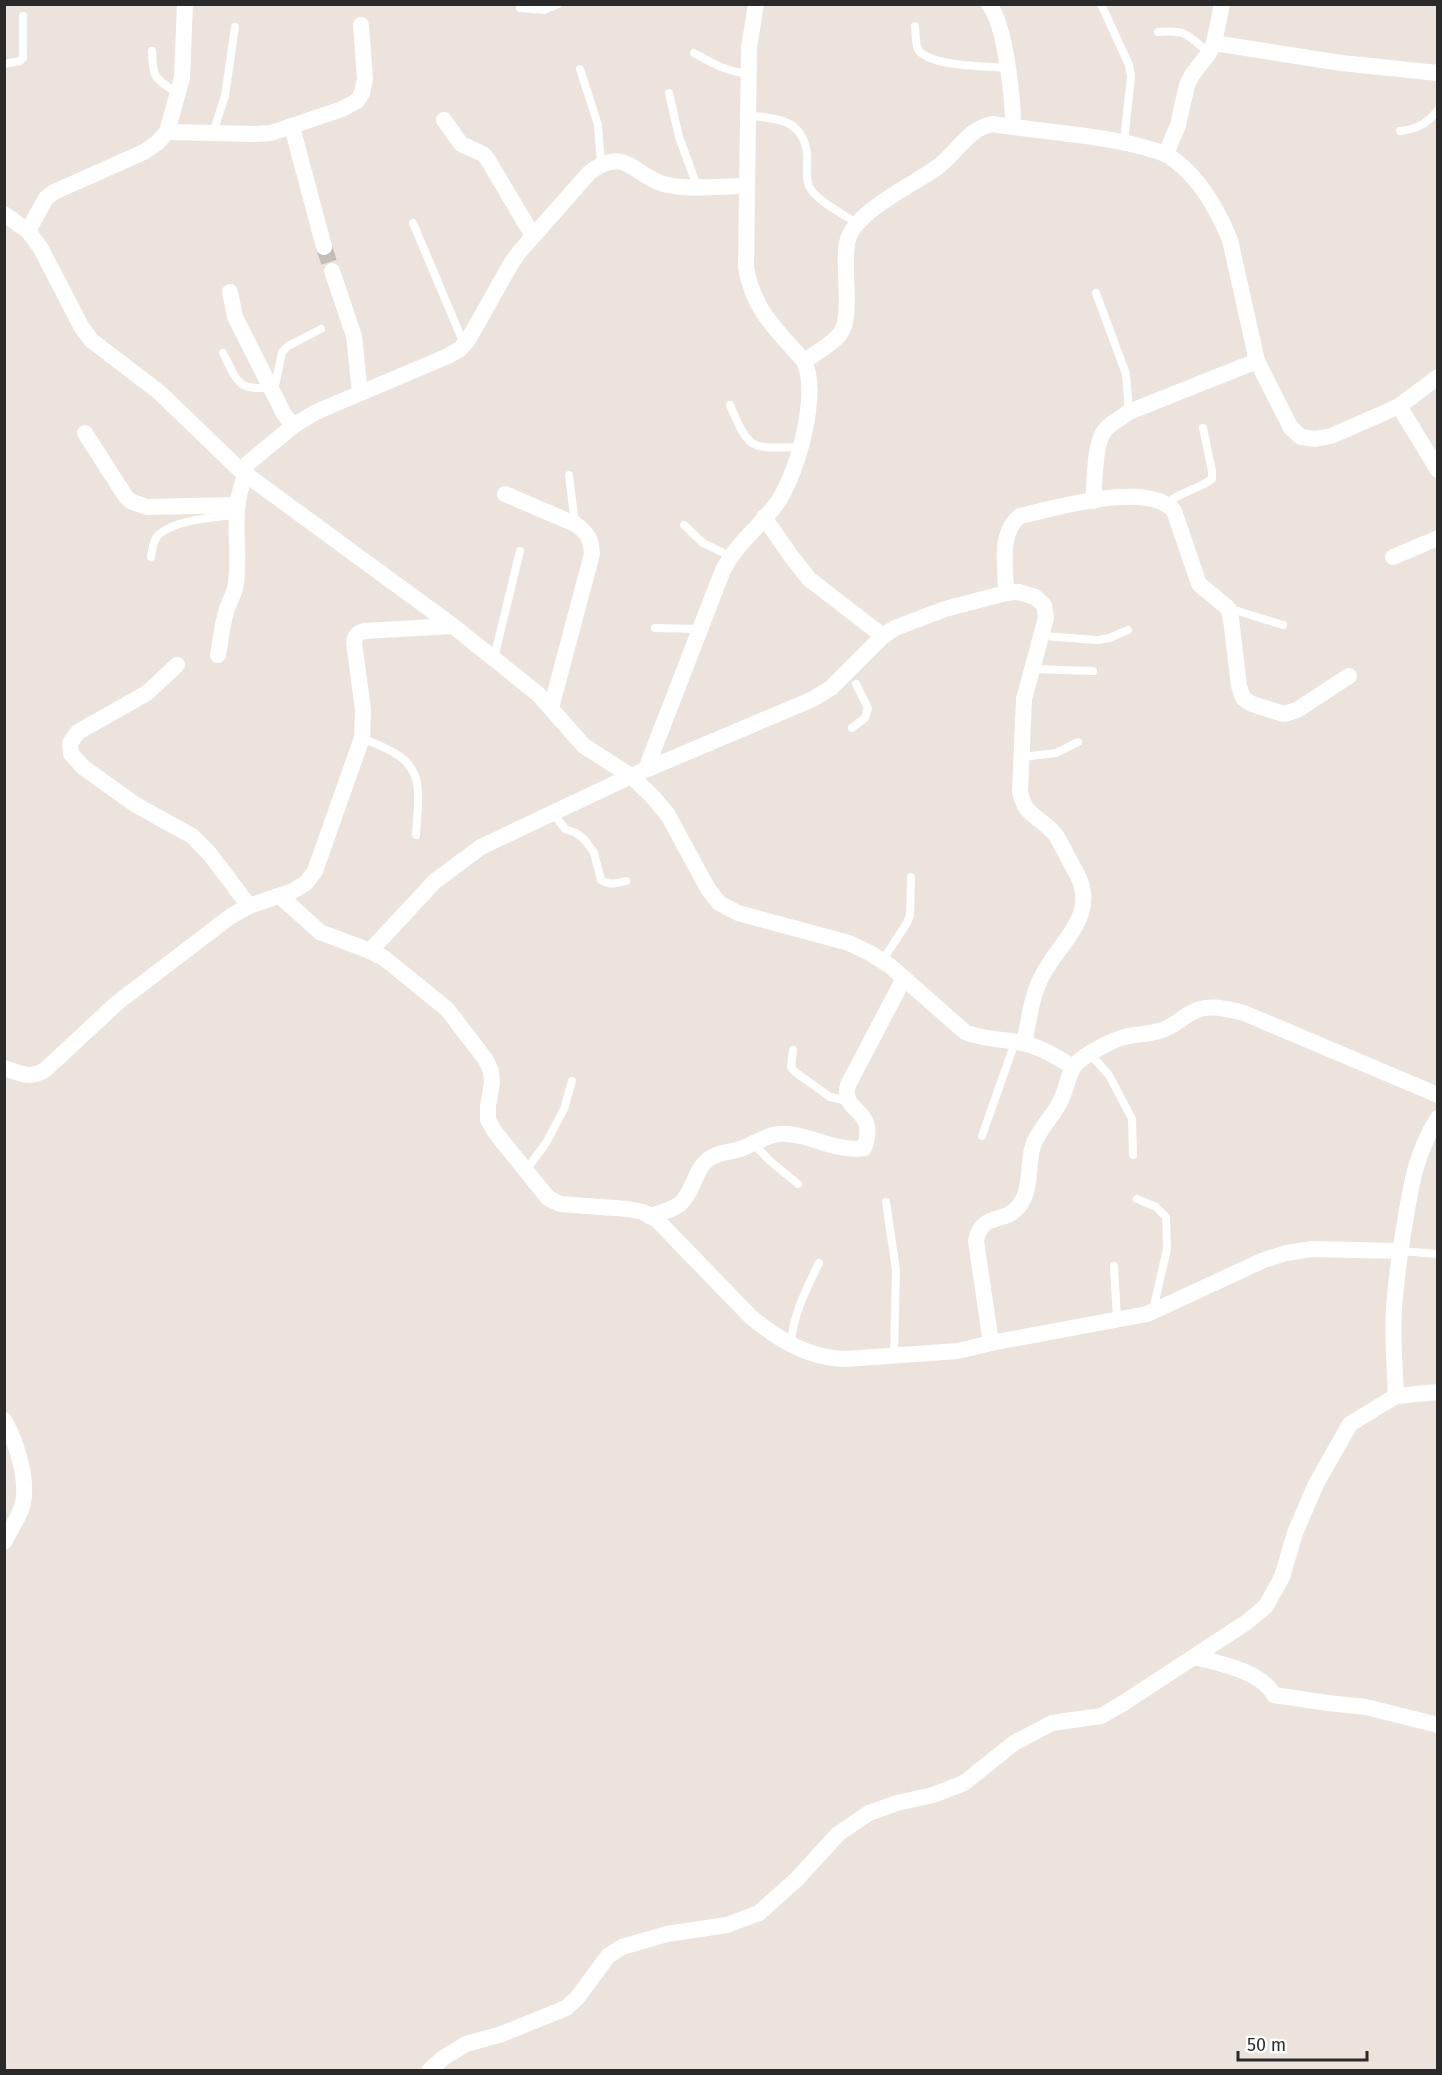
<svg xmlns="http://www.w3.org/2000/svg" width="1442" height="2075" viewBox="0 0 1442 2075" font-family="'Fira Sans',sans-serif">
	<rect width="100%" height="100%" fill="#ece3dc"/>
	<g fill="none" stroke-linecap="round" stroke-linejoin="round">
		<polyline stroke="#c5beb8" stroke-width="16" stroke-dasharray="16 8" stroke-linecap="butt" points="324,247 332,271"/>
		<g stroke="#fff" stroke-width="8">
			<polyline points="1101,4 1129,65 1131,76 1124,142"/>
			<polyline points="520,8 544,10 558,4"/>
			<path d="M 915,26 C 916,33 915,43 918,49 C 928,67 988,66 1007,68"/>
			<path d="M 1158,32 C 1187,29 1188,36 1209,53"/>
			<path d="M 152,51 C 153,80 154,77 177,93"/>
			<path d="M 694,53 C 712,63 727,72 749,74"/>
			<polyline points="4,64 20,61 23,58 23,16"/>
			<polyline points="580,69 598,125 601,164"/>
			<polyline points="669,93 679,137 697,186"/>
			<path d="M 748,115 C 776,119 803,118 807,154 C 808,164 805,176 809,186 C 815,200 844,215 857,223"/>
			<path d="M 1400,131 C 1417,129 1427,124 1438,110"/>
			<polyline points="213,133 225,96 235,27"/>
			<polyline points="413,223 464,344"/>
			<polyline points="1096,293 1126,374 1129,412"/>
			<path d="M 223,353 C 237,380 237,392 271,387"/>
			<polyline points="274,391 282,352 288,346 321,329"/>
			<path d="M 730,405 C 750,452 750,448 800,447"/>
			<polyline points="569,475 575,524"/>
			<path d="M 1167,503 C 1182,491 1199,489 1212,479 L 1212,471 L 1203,428"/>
			<polyline points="684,525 703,543 730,556"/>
			<path d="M 151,557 C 152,551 153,543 156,538 C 168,520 216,517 236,515"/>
			<polyline points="1228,608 1283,625"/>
			<polyline points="655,628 700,629"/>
			<polyline points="1043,636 1098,640 1109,638 1128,630"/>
			<polyline points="494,658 520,551"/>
			<polyline points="1033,669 1093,671"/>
			<polyline points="852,728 865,718 868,708 856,684"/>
			<path d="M 362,738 C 373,743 386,747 396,754 C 427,772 417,805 416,835"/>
			<polyline points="1022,757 1056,753 1078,742"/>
			<path d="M 553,813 L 565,829 L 576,833 L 585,840 L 594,853 L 601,880 C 610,886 617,883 626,881"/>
			<polyline points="882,961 907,923 910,915 911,877"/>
			<polyline points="793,1050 791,1067 795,1072 830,1097 848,1101"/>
			<polyline points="1090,1054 1109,1075 1132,1119 1133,1155"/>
			<polyline points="982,1136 1015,1042"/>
			<polyline points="753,1143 770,1161 798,1184"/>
			<polyline points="526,1170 546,1143 564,1109 572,1081"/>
			<polyline points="1137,1199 1156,1207 1166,1217 1167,1249 1153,1310"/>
			<polyline points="886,1202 896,1270 894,1357"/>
			<polyline points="1400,1251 1438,1254"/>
			<polyline points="1114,1266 1117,1319"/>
			<path d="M 791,1344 C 793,1314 806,1290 819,1263"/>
		</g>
		<g stroke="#fff" stroke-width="16">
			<path d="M 989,4 C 1006,26 1013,100 1013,127"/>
			<polyline points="1214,43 1341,63 1438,73"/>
			<polyline points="444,120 461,144 483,154 488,160 533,236"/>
			<polyline points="292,127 324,247"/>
			<polyline points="167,132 255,134 271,133 342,109 357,101 362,93 365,79 361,25"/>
			<polyline points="1166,154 1178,125 1187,85 1192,75 1209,53 1214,43 1222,4"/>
			<path d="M 4,214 L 28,231 L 40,247 L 81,326 L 91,340 L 159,392 L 240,470 L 453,626 L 538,694 L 584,746 L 631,776 L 652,796 L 668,815 L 708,889 L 719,903 L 738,913 L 849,943 L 870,953 L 890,966 L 965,1032 C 986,1041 1005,1038 1026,1044 C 1043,1048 1058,1058 1073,1067"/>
			<polyline points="28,231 46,198 54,192 144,152 157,143 167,132 182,78 185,4"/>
			<polyline points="332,271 354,336 360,393"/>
			<polyline points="230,292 235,317 284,414 293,426"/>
			<path d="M 804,361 C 816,353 831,345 840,334 C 854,317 841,263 848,239 C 857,210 915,184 939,166 C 958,151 968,129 992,124 C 1042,132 1094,134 1143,147 C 1151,150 1161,151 1169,156 C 1198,175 1217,208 1230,240 L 1257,361 L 1291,428 L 1301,437 L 1315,439 L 1331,436 L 1386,412 L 1399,406 L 1438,377"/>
			<polyline points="1399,406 1438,470"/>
			<polyline points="85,433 126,497 132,502 147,507 236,505"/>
			<path d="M 240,470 L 293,426 L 316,412 L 448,356 L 460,349 L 468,340 L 512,262 L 521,250 L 589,173 C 627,144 633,177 667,185 C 690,190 722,186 746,186"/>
			<path d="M 505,494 L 575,524 C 588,533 591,539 592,554 L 551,708"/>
			<path d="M 1093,501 C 1095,483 1094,448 1103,433 C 1108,424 1121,418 1129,412 L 1257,361"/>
			<polyline points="764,517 791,556 809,579 883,636"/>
			<polyline points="1393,557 1438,538"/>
			<path d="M 1006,593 C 1006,568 998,533 1020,516 C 1056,508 1148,480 1174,511 L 1199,584 L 1228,608 L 1231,619 L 1239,686 L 1243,698 L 1252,704 L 1284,714 L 1297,710 L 1349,676"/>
			<path d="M 218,655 C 221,640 222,623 227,609 C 230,600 235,593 236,583 C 241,544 229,512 246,474"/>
			<polyline points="177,665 147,693 78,732 70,743 71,754 84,768 136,805 192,836 209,853 249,906"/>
			<path d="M 646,769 L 723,570 C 737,543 757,529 775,506 C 797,477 820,394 804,361 C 776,329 754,311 746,268 L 749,48 L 756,4"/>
			<path d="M 280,896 L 320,932 L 370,951 L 384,958 L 447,1009 L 486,1060 L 491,1071 L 492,1083 L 488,1106 L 488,1120 L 495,1132 L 548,1198 L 560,1204 L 628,1209 L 643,1212 L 657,1220 L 751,1317 C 779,1340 808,1358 845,1359 L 958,1351 L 991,1343 L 1147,1314 L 1264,1260 L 1286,1253 L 1312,1249 L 1400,1251"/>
			<path d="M 370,951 L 435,881 L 481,847 L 631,776 L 813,699 L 831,688 L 883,636 L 895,628 L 945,609 L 1006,593 L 1019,592 L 1035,597 L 1044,605 L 1046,618 L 1024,699 L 1020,792 C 1025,818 1044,818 1057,837 C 1064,849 1070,862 1077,874 C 1099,916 1059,942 1042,976 C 1031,996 1029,1022 1024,1043"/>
			<path d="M 4,1068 C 21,1074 30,1079 45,1070 L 117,1003 L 231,916 L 249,906 L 293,891 L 306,883 L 315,871 L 362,738 L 363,709 L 354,643 C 355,636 357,633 364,631 L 453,626"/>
			<path d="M 650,1216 C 660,1213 672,1210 680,1204 C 695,1191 694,1165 714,1156 C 722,1152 732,1152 740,1149 C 753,1145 765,1135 779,1134 C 808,1132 835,1153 864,1148 C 879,1107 840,1114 848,1085 L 904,978"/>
			<path d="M 991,1343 L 976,1241 C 982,1211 1004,1225 1019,1206 C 1031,1192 1028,1166 1032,1149 C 1037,1131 1052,1118 1060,1102 C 1066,1091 1067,1078 1073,1068 C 1080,1056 1114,1039 1128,1036 C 1138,1034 1149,1034 1159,1031 C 1172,1028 1180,1019 1191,1013 C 1207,1003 1227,1009 1244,1013 L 1438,1095"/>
			<path d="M 1396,1396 C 1395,1367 1392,1338 1394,1309 C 1396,1280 1400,1250 1405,1222 C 1411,1184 1417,1150 1438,1118"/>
			<path d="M 4,1420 C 16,1440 28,1479 23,1503 C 20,1516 10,1530 4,1542"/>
			<path d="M 1194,1657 C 1219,1663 1261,1671 1274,1695 L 1328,1703 L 1366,1707 L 1438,1725"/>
			<polyline points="430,2070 443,2058 466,2044 502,2034 566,2008 577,1998 608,1956 622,1947 667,1934 727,1925 759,1913 797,1879 838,1834 869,1813 897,1803 933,1795 964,1783 1014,1743 1052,1723 1101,1716 1122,1704 1247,1622 1266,1606 1282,1577 1295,1533 1316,1484 1350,1424 1396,1396 1438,1392"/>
		</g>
	</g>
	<rect width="1442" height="2075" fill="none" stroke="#2a2a2a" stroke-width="12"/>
	<path d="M1238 2051v9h129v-9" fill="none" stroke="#2a2a2a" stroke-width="3"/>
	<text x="1247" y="2051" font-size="18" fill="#2a2a2a" stroke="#ffffff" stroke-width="4.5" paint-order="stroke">50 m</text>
</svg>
